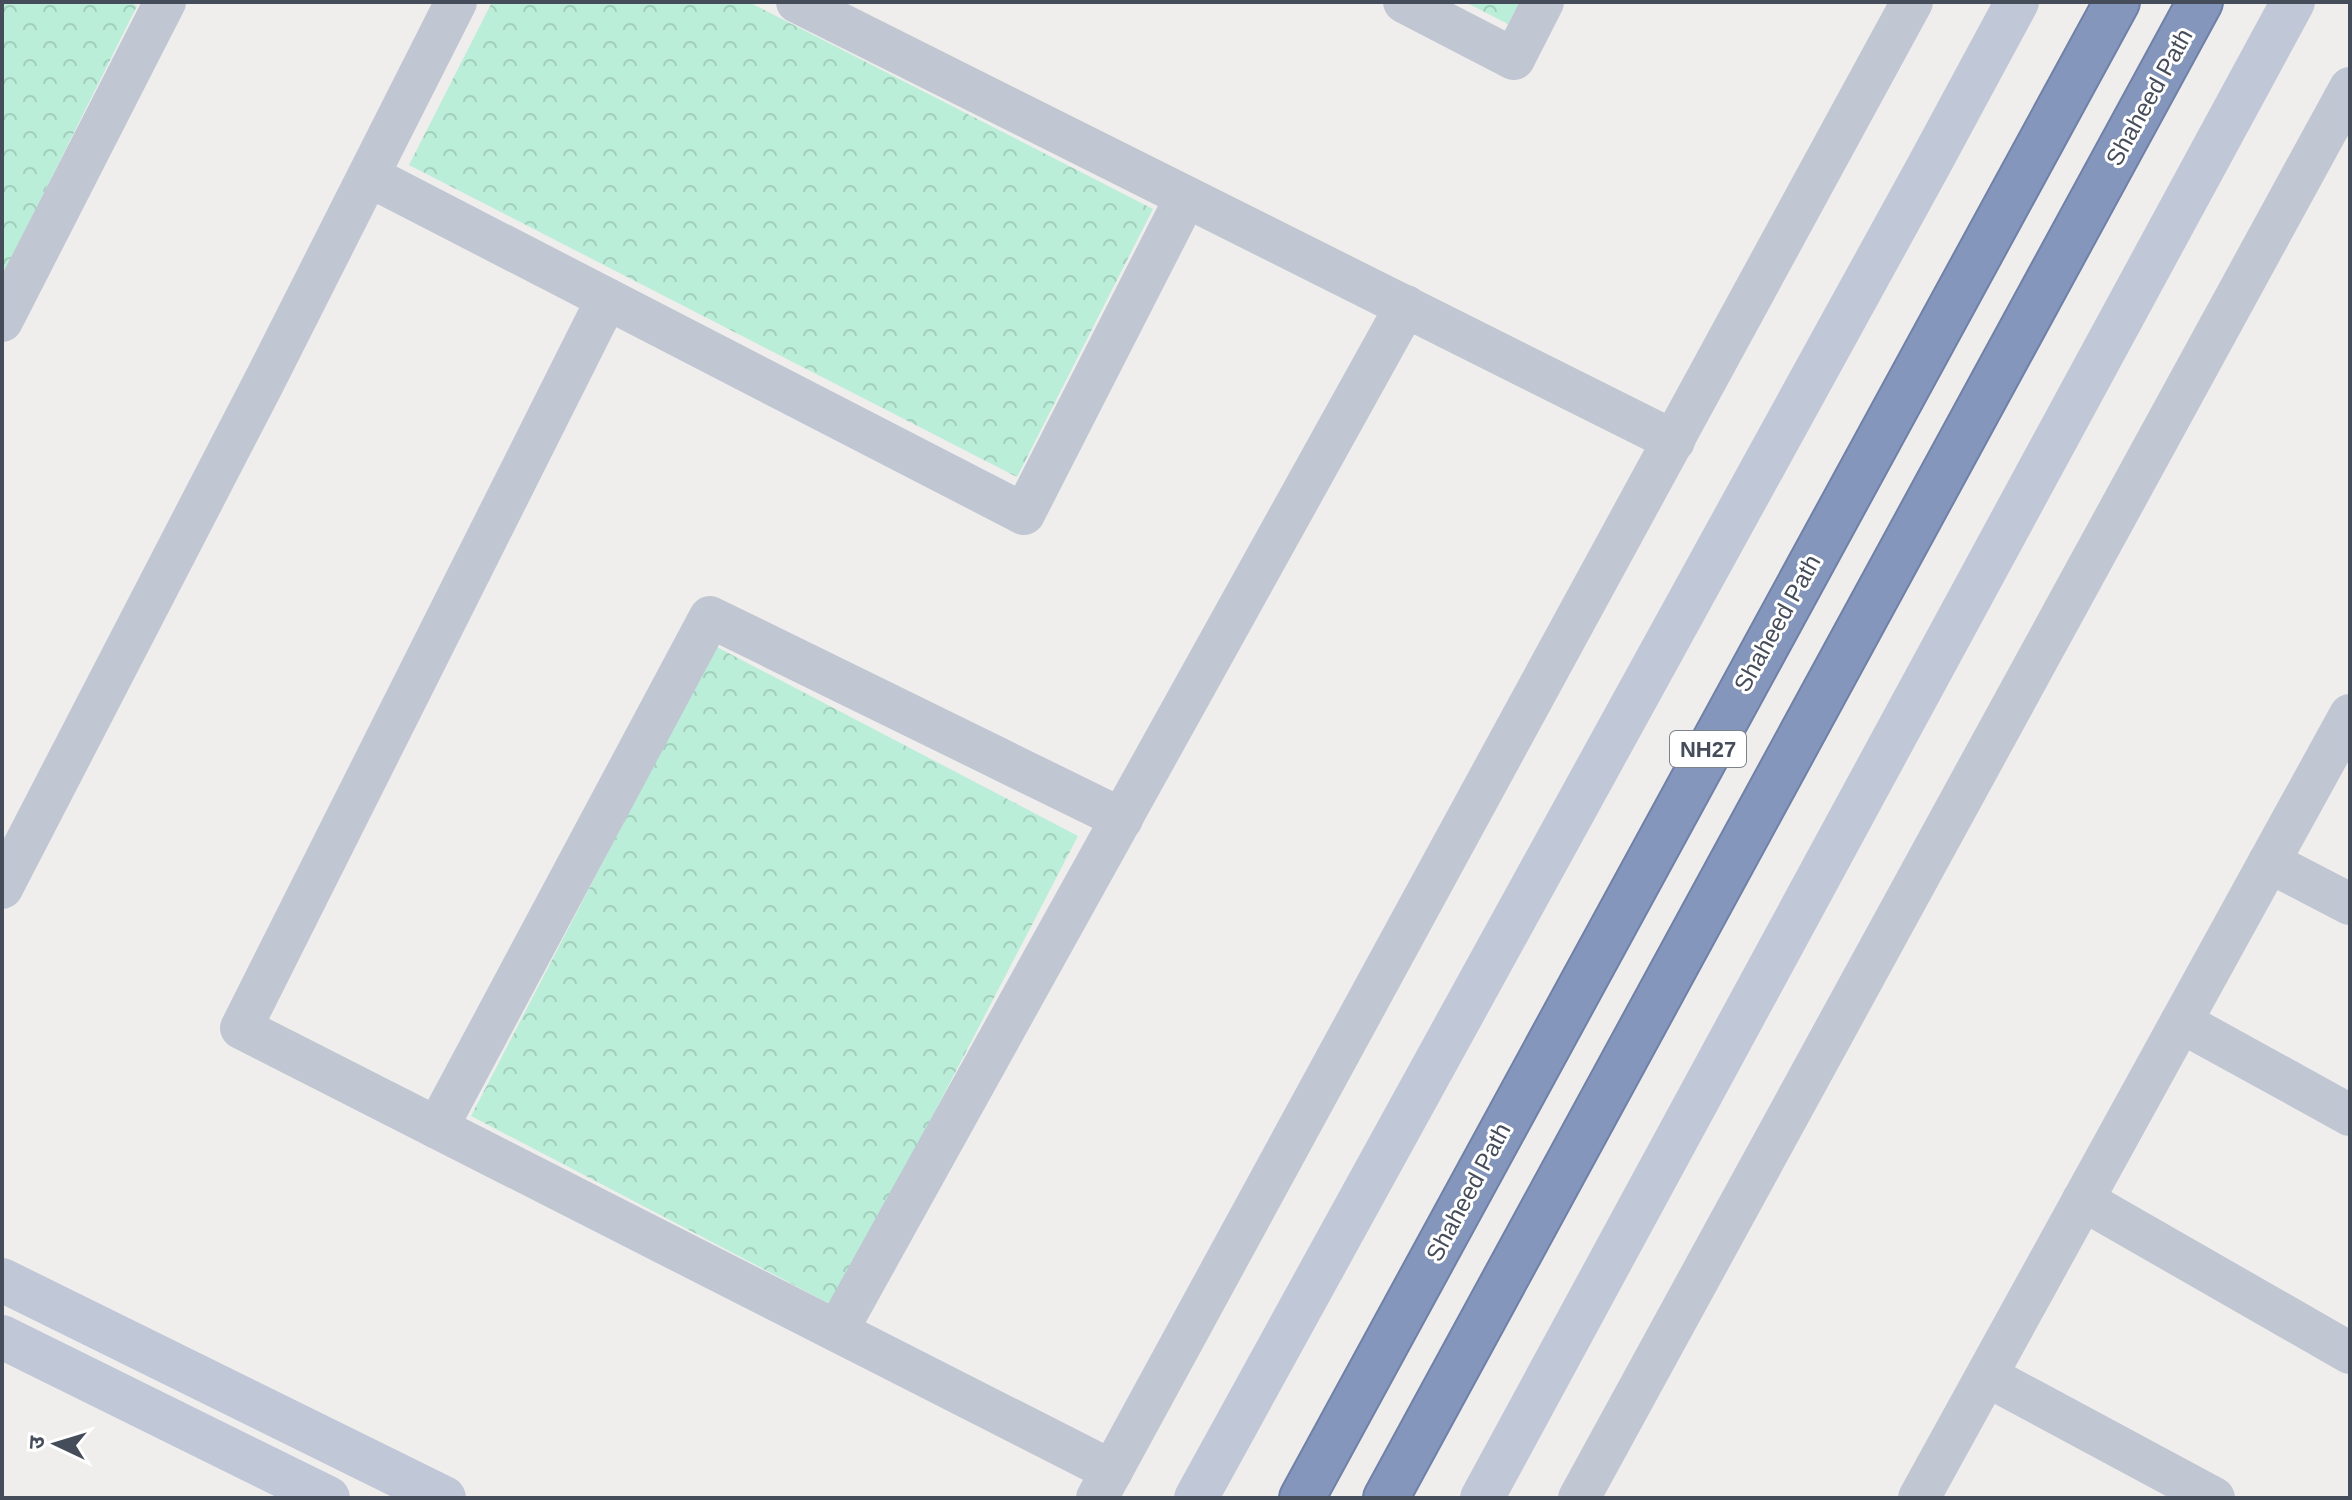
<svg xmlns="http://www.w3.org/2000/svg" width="2352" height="1500" viewBox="0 0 2352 1500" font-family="Arial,'Noto Sans Devanagari',sans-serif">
	<defs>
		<pattern id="park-crowns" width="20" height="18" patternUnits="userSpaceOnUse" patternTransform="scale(2)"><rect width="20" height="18" fill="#bbeed8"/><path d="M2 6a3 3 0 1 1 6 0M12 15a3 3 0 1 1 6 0" fill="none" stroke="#a2cebc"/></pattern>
	</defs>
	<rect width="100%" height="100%" fill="#f0eeed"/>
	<g fill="url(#park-crowns)">
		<polygon points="2,2 129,2 137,6 2,277"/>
		<polygon points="492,2 749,2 1153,209 1017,477 409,165"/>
		<polygon points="1465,2 1520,2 1508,24"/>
		<polygon points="715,646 1078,836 834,1306 471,1116"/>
	</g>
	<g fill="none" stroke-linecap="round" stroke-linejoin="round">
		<defs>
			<g id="highway">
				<polyline points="1302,1498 2117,2"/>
				<polyline points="1386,1498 2200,2"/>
			</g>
		</defs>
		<use href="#highway" stroke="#7081a8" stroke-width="48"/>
		<g stroke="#c0c7d3" stroke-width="42">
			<polyline points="797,2 1674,441"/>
			<polyline points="1404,2 1514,59 1543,2"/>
			<polyline points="369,176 1024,514 1186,197"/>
			<polyline points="607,299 241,1028 1112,1471"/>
			<polyline points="2,321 165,2"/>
			<polyline points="2269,862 2350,904"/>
			<polyline points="2,888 264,382 456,2"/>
			<polyline points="2181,1022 2350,1115"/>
			<polyline points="437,1128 710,617 1122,819"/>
			<polyline points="2083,1200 2350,1353"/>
			<polyline points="837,1331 1406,306"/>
			<polyline points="1987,1376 2214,1498"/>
			<polyline points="1097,1498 1912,2"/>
			<polyline points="1579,1498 2350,88"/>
			<polyline points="1919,1498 2350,715"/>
		</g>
		<g stroke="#c0c7d6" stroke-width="44">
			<polyline points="2,1280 444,1498"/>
			<polyline points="2,1337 328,1498"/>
			<polyline points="1196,1498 1928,167 2017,2"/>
			<polyline points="1482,1498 2293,2"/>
		</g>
		<use href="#highway" stroke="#8596bc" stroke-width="44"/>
	</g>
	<g text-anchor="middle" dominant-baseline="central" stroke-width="6" stroke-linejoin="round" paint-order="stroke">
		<rect fill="#fff" stroke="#7e828c" stroke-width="2" x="1670" y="731" width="76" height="36" rx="6"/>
		<g font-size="22" font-weight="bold" fill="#464d5a">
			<text x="1708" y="749">NH27</text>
		</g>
		<g font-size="24" fill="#464d5a" stroke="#fff">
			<text transform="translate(2149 97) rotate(-61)">Shaheed Path</text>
			<text transform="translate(1777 623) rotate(-61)">Shaheed Path</text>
			<text transform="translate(1468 1192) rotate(-62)">Shaheed Path</text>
		</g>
	</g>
	<rect width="2352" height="1500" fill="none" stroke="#464d5a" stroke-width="8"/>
	<g transform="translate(56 1444) rotate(274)" stroke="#ffffff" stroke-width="6" paint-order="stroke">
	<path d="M0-6L14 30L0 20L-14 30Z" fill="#464d5a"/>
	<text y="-12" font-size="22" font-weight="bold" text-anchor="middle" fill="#464d5a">उ</text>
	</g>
</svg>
